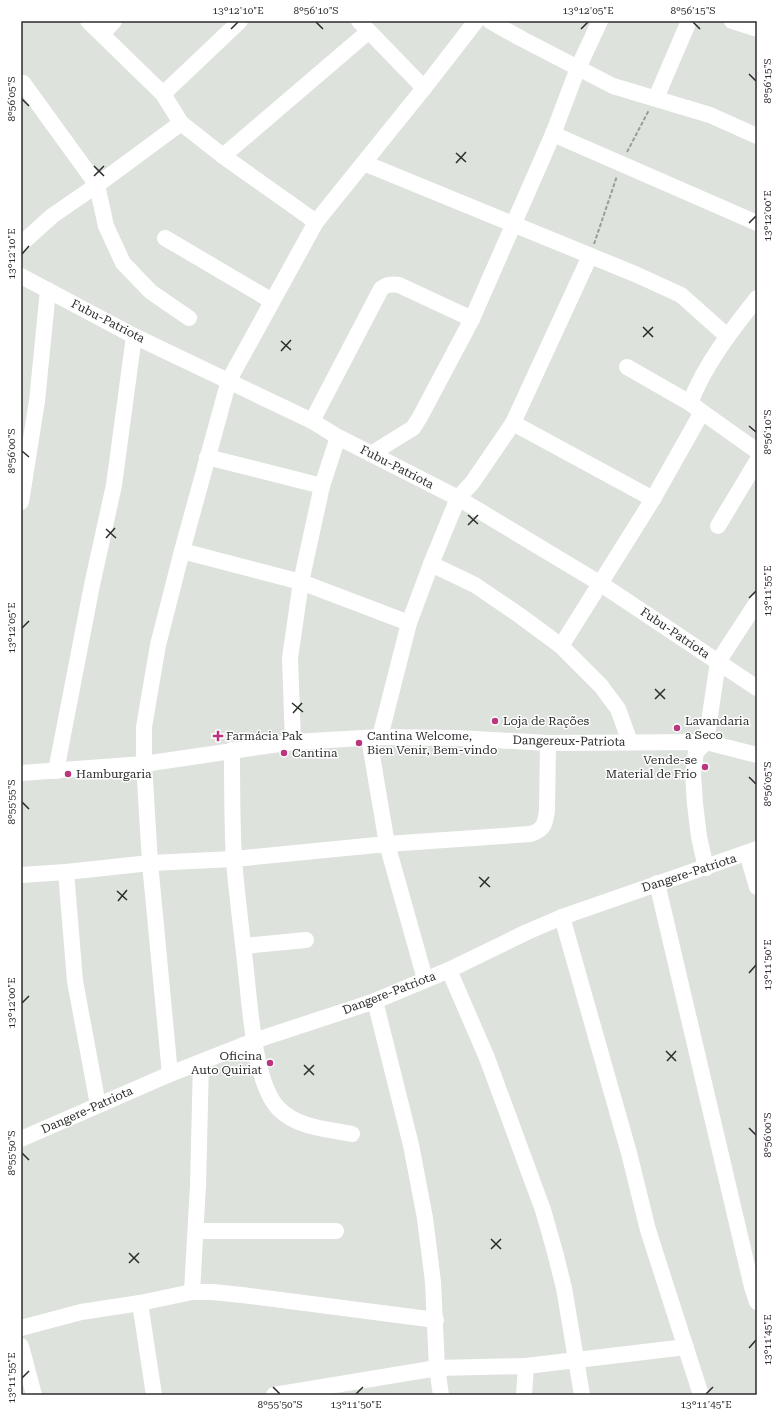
<svg xmlns="http://www.w3.org/2000/svg" width="778" height="1416" viewBox="0 0 778 1416" font-family="'Roboto Serif',serif">
	<rect width="100%" height="100%" fill="#dde2dc"/>
	<g fill="none" stroke-linecap="round" stroke-linejoin="round">
		<g stroke="#9a9d99" stroke-width="2" stroke-dasharray="4 2" stroke-linecap="butt">
			<polyline points="627,152 649,110"/>
			<polyline points="594,244 617,176"/>
		</g>
		<g stroke="#fff" stroke-width="16">
			<polyline points="88,21 163,94 181,123 223,156 316,222"/>
			<polyline points="359,21 424,88"/>
			<polyline points="490,21 522,39 613,86 710,115 757,136"/>
			<polyline points="732,21 757,29"/>
			<polyline points="102,34 114,21"/>
			<polyline points="21,84 23,83 97,185 106,226 123,263 151,292 189,318"/>
			<polyline points="163,94 240,21"/>
			<polyline points="656,98 689,21"/>
			<polyline points="553,134 757,223"/>
			<polyline points="223,156 368,32"/>
			<polyline points="364,163 635,274 681,295 727,336"/>
			<polyline points="165,238 272,301"/>
			<polyline points="21,244 52,216 97,185 181,123"/>
			<polyline points="21,276 134,336 312,421 338,437 458,498 601,584 757,688"/>
			<polyline points="627,367 690,403"/>
			<polyline points="702,412 757,451"/>
			<path d="M 312,421 L 381,289 C 387,284 391,284 399,285 L 472,319"/>
			<polyline points="513,423 653,499"/>
			<polyline points="371,454 413,428 420,417 472,319 553,134 578,68 600,21"/>
			<polyline points="207,457 322,486"/>
			<polyline points="21,502 37,401 48,290"/>
			<polyline points="718,526 757,461"/>
			<polyline points="182,551 301,582 409,623"/>
			<polyline points="431,564 475,585 519,615 561,646 601,686 618,709 630,742"/>
			<path d="M 561,646 L 653,499 L 702,412 L 690,403 C 705,364 731,331 757,298"/>
			<polyline points="380,737 409,623 431,564 458,498 472,483 513,423 590,256"/>
			<polyline points="369,738 387,844 425,979"/>
			<polyline points="293,742 290,658 301,582 322,486 338,437"/>
			<path d="M 232,750 C 232,786 232,823 234,860 C 237,897 242,934 246,971 C 250,1006 254,1084 279,1109 C 298,1128 327,1129 352,1134"/>
			<polyline points="56,771 92,585 114,485 134,336"/>
			<polyline points="21,773 144,764 293,742 380,737 458,738 548,743 706,742 757,755"/>
			<polyline points="747,853 757,887"/>
			<polyline points="706,868 699,837 695,804 693,774 696,752 706,742 718,662 757,602"/>
			<polyline points="66,872 75,981 98,1105"/>
			<path d="M 21,875 L 66,872 L 150,863 L 234,859 L 387,844 L 530,834 C 544,830 545,824 547,811 L 548,743"/>
			<polyline points="657,883 752,1287 757,1302"/>
			<polyline points="562,917 629,1153 648,1230 701,1395"/>
			<polyline points="244,946 306,940"/>
			<polyline points="449,970 487,1058 543,1210 555,1252 564,1288 582,1395"/>
			<polyline points="375,1001 411,1145 425,1218 433,1282 437,1368 441,1395"/>
			<polyline points="170,1074 150,863 144,764 144,727 158,645 182,551 229,380 316,222 424,88 476,21"/>
			<polyline points="21,1139 170,1074 254,1041 375,1001 449,970 527,932 562,917 757,849"/>
			<polyline points="196,1231 336,1231"/>
			<polyline points="192,1292 198,1185 201,1062"/>
			<polyline points="140,1303 154,1395"/>
			<polyline points="21,1328 81,1312 140,1303 192,1292 212,1292 242,1295 436,1320"/>
			<polyline points="21,1346 34,1395"/>
			<polyline points="274,1395 437,1368 526,1366 686,1347"/>
			<polyline points="524,1395 526,1366"/>
		</g>
	</g>
	<path fill="none" stroke="#2b2d2b" stroke-width="1.5" d="M 316,22 L 323,29M 693,22 L 700,29M 231,29 L 238,22M 581,29 L 588,22M 749,74 L 756,81M 22,99 L 29,106M 456,153 L 466,162M 456,163 L 466,152M 94,166 L 104,176M 94,176 L 104,166M 749,223 L 756,216M 22,254 L 29,246M 643,327 L 653,337M 643,337 L 653,327M 281,341 L 291,350M 281,351 L 291,340M 749,426 L 756,432M 22,451 L 29,457M 468,515 L 478,524M 468,525 L 478,515M 106,529 L 116,538M 106,538 L 115,528M 749,598 L 756,591M 22,628 L 29,621M 655,689 L 665,699M 655,699 L 665,689M 292,703 L 303,712M 293,713 L 302,703M 749,777 L 756,784M 22,802 L 29,809M 479,877 L 490,887M 480,887 L 489,877M 117,891 L 127,900M 118,901 L 127,890M 749,973 L 756,965M 22,1003 L 29,996M 666,1051 L 676,1061M 667,1061 L 676,1051M 304,1065 L 314,1075M 304,1075 L 314,1065M 749,1128 L 756,1135M 22,1153 L 29,1160M 491,1239 L 501,1249M 491,1249 L 501,1239M 129,1253 L 139,1263M 129,1263 L 139,1253M 749,1348 L 756,1340M 22,1378 L 29,1371M 273,1387 L 280,1394M 356,1394 L 363,1387M 706,1394 L 713,1387"/>
	<g fill="#b9367e" stroke="#fff" stroke-width="1.5">
		<circle cx="495" cy="721" r="4"/>
		<circle cx="677" cy="728" r="4"/>
		<path d="M216 730h4v4h4v4h-4v4h-4v-4h-4v-4h4z"/>
		<circle cx="359" cy="743" r="4"/>
		<circle cx="284" cy="753" r="4"/>
		<circle cx="705" cy="767" r="4"/>
		<circle cx="68" cy="774" r="4"/>
		<circle cx="270" cy="1063" r="4"/>
	</g>
	<g text-anchor="middle" dominant-baseline="central" stroke-width="3" stroke-linejoin="round" paint-order="stroke">
		<g font-size="12" fill="#2b2d2b" stroke="#fff">
			<text transform="translate(108 321) rotate(27)">Fubu-Patriota</text>
			<text transform="translate(397 467) rotate(27)">Fubu-Patriota</text>
			<text transform="translate(675 633) rotate(34)">Fubu-Patriota</text>
			<text transform="translate(569 741) rotate(1)">Dangereux-Patriota</text>
			<text transform="translate(689 873) rotate(-18)">Dangere-Patriota</text>
			<text transform="translate(389 993) rotate(-21)">Dangere-Patriota</text>
			<text transform="translate(87 1110) rotate(-24)">Dangere-Patriota</text>
		</g>
		<g font-size="12" fill="#2b2d2b" stroke="#fff" text-anchor="start">
			<text x="503" y="721">Loja de Rações</text>
			<text x="685" y="721">Lavandaria<tspan x="685" dy="14">a Seco</tspan></text>
			<text x="226" y="736">Farmácia Pak</text>
			<text x="367" y="736">Cantina Welcome,<tspan x="367" dy="14">Bien Venir, Bem-vindo</tspan></text>
			<text x="292" y="753">Cantina</text>
			<text x="697" y="760" text-anchor="end">Vende-se<tspan x="697" dy="14">Material de Frio</tspan></text>
			<text x="76" y="774">Hamburgaria</text>
			<text x="262" y="1056" text-anchor="end">Oficina<tspan x="262" dy="14">Auto Quiriat</tspan></text>
		</g>
	</g>
	<rect width="778" height="1416" fill="none" stroke="#ffffff" stroke-width="44"/>
	<rect x="22" y="22" width="734" height="1372" fill="none" stroke="#2b2d2b" stroke-width="1.5"/>
	<g font-size="10" text-anchor="middle" fill="#2b2d2b">
		<text x="238" y="14">13°12'10"E</text>
		<text x="316" y="14">8°56'10"S</text>
		<text x="588" y="14">13°12'05"E</text>
		<text x="693" y="14">8°56'15"S</text>
		<text transform="translate(767 81) rotate(-90)" y="4">8°56'15"S</text>
		<text transform="translate(11 99) rotate(-90)" y="4">8°56'05"S</text>
		<text transform="translate(767 216) rotate(-90)" y="4">13°12'00"E</text>
		<text transform="translate(11 254) rotate(-90)" y="4">13°12'10"E</text>
		<text transform="translate(767 432) rotate(-90)" y="4">8°56'10"S</text>
		<text transform="translate(11 451) rotate(-90)" y="4">8°56'00"S</text>
		<text transform="translate(767 591) rotate(-90)" y="4">13°11'55"E</text>
		<text transform="translate(11 628) rotate(-90)" y="4">13°12'05"E</text>
		<text transform="translate(767 784) rotate(-90)" y="4">8°56'05"S</text>
		<text transform="translate(11 802) rotate(-90)" y="4">8°55'55"S</text>
		<text transform="translate(767 965) rotate(-90)" y="4">13°11'50"E</text>
		<text transform="translate(11 1003) rotate(-90)" y="4">13°12'00"E</text>
		<text transform="translate(767 1135) rotate(-90)" y="4">8°56'00"S</text>
		<text transform="translate(11 1153) rotate(-90)" y="4">8°55'50"S</text>
		<text transform="translate(767 1340) rotate(-90)" y="4">13°11'45"E</text>
		<text transform="translate(11 1378) rotate(-90)" y="4">13°11'55"E</text>
		<text x="280" y="1408">8°55'50"S</text>
		<text x="356" y="1408">13°11'50"E</text>
		<text x="706" y="1408">13°11'45"E</text>
	</g>
</svg>
